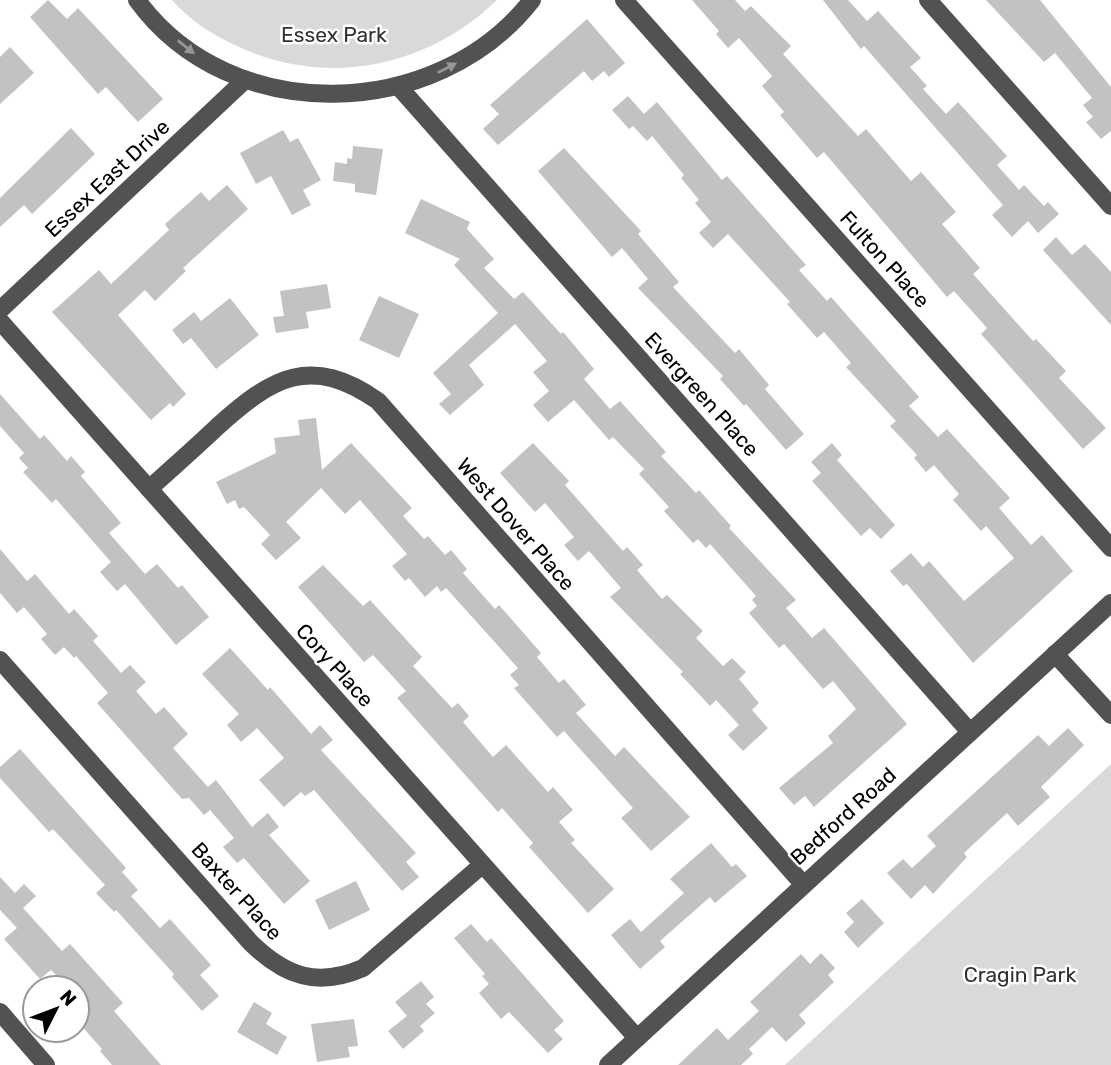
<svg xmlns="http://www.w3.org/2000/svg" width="1111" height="1065" viewBox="0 0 1111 1065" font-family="Rubik,sans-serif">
	<rect width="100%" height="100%" fill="#fff"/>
	<g fill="#d9d9d9">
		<path d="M 172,0 L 497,0 C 427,68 325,88 237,46 C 213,35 189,20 172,0 Z"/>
		<polygon points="1111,764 1111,1065 785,1065"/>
	</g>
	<g fill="#c2c2c2">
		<polygon points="48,0 67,19 78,8 163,99 138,122 106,87 98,94 30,17"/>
		<polygon points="692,0 735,0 745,11 751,6 791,46 783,54 858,136 866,129 911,181 921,172 956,212 942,224 980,268 973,274 1033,341 1036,339 1066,371 1059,378 1106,428 1083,449 981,334 987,328 954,291 947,297 824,152 817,158 780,115 784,112 762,86 772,76 739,38 728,48 716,34 719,31"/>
		<polygon points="823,0 848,0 867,21 878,11 921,58 910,67 927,86 923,89 946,114 958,102 1007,156 997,165 1019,190 1024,185 1044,206 1048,202 1059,214 1038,233 1028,221 1012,237 992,215 1003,205 864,46 861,49"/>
		<polygon points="986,0 1040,0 1111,87 1111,131 1101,139 1086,122 1093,117 1083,105 1092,98 1055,53 1044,62"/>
		<polygon points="587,19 625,63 609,77 604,71 592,81 584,71 498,145 483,129 499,114 490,105"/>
		<polygon points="10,47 34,73 0,104 0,57"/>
		<polygon points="628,96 644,114 657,102 722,180 727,176 806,265 799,270 827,301 831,297 919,397 909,406 938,437 947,429 1010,498 999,508 1031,545 1042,535 1073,571 973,663 907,584 903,586 890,571 911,553 923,567 929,561 964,601 1014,558 986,526 981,531 953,500 959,494 934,465 926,472 914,458 917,455 890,426 896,421 846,367 851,363 824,332 817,338 787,304 790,302 728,234 713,248 699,233 711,222 695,203 699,200 681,178 684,175 652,136 647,141 633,126 629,129 612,110"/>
		<polygon points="71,128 95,154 32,214 24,205 0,227 0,198"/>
		<polygon points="283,130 290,142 298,138 321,180 303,190 311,205 292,215 271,176 256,184 240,153"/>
		<polygon points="353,146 383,149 376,195 355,192 355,184 333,181 335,162 347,164 347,158 352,159"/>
		<polygon points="564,148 641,231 638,234 679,282 673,287 735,353 739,349 769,385 765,389 804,434 786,450 746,404 744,406 720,379 723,376 638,288 648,279 622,248 612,257 538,171"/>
		<polygon points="227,185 248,209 183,268 186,271 155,301 145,290 118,315 186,394 173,407 170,403 151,420 52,312 99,270 111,284 169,230 165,224 201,192 209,201"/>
		<polygon points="421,199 470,222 467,229 494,259 484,268 514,299 523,292 561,334 563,332 594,369 584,379 610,409 620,401 666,452 661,456 696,493 699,490 731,526 729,528 796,600 786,608 812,638 824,628 907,724 814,807 805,796 794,805 779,788 833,743 828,736 856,709 833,681 823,689 784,644 779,648 749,613 757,606 752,600 756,596 710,544 706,548 698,539 693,543 664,511 669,507 639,474 644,469 613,437 609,440 574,400 548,422 533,405 549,391 533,372 547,361 515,324 469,365 484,385 450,415 439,404 451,394 433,373 498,313 454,265 460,259 405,233"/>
		<polygon points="1056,237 1072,255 1085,244 1111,272 1111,325 1043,250"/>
		<polygon points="327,284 331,308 306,312 309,328 276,333 273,317 284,316 280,291"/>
		<polygon points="379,296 419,314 399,358 359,340"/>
		<polygon points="230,298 259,335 216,369 191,338 183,344 172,330 194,312 201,321"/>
		<polygon points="0,394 40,439 44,435 67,461 71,456 85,472 81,476 121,523 109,533 145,574 157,564 178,588 182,585 209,617 176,645 125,584 117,591 100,572 111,562 56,499 52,503 23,472 28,468 19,458 24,453 0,426"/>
		<polygon points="316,418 322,470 351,443 412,508 403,516 424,539 428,536 445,555 451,550 467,569 463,573 495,609 499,605 541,653 537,657 559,683 564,679 586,705 576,713 615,756 624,747 690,817 651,851 621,818 633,808 564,731 557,737 514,688 519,685 510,675 518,668 446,588 441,592 437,586 425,597 409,578 405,581 392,566 407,554 360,500 345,514 321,488 286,522 301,538 276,560 261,544 270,535 244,507 239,509 235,500 227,504 216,482 276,453 274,438 300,435 298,420"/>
		<polygon points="533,443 569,481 565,485 623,551 627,547 643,565 637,570 662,599 667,595 703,631 696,638 723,666 732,658 746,672 739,679 759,703 752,710 768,728 743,751 728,735 739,725 716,700 710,706 680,674 683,672 610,597 621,588 589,551 578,561 564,545 574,537 545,503 535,512 500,473"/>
		<polygon points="832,443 842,455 837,460 895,525 881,539 870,528 861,536 812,481 821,473 811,462"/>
		<polygon points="0,549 27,581 35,574 69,614 74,609 98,636 93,641 121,673 130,665 146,682 136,691 156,714 164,707 188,734 173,748 208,787 216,780 252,827 268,813 279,827 269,835 310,881 284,904 244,858 237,863 223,847 234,838 210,810 204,815 189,798 182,799 97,703 108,693 76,656 74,658 64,647 55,655 41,639 47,634 24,607 17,613 0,593"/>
		<polygon points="323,565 363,606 370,600 422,657 413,666 452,708 458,703 469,716 463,722 493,757 506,745 548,792 553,787 573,810 559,822 575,840 571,843 614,889 588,913 529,847 533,843 502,808 498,812 397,698 406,691 373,655 364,662 298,587"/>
		<polygon points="230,648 268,690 270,687 311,734 320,725 333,740 321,750 416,853 406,862 419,877 402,891 314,790 305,796 301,792 284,807 259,780 284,758 257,728 241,742 227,725 239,714 202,674"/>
		<polygon points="1068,728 1084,745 1041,787 1050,797 1018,826 1007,813 964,853 967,857 933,894 925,885 911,899 887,873 903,859 912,868 936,846 927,836 1038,735 1049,746"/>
		<polygon points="20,749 126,868 122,872 138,890 131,896 160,928 170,919 211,965 200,975 219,996 202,1011 172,977 174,974 116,910 114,912 96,893 105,885 53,829 49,832 0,778 0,767"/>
		<polygon points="711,843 732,867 736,864 747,876 715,903 710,897 660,941 665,947 640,969 611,935 630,919 641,932 684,893 670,879"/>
		<polygon points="0,877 15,893 24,884 36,896 23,908 62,951 70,944 123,1003 114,1011 161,1065 112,1065 100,1051 102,1049 77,1021 77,988 69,988 51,970 40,979 4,939 17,928 0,910"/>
		<polygon points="356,881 370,910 329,930 315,900"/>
		<polygon points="862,899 884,923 858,948 844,932 854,922 846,913"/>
		<polygon points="471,924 487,942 491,938 564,1021 554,1030 563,1039 548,1053 509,1012 501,1019 479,993 489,984 482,976 485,974 454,938"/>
		<polygon points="821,953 835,968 828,975 834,982 799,1015 806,1023 786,1042 772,1027 749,1049 753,1054 741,1065 678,1065 717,1028 728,1040 759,1011 750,1002 801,954 810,964"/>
		<polygon points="421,981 434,997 426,1004 435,1013 420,1026 424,1031 403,1049 388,1031 407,1016 395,1002"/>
		<polygon points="254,1002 272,1013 266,1024 287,1037 277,1055 237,1032"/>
		<polygon points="354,1019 358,1046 348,1047 350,1057 317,1062 311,1024"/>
	</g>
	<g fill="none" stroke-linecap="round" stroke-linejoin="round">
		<g stroke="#525252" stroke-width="18">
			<path d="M 137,0 C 230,128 437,122 532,0"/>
			<polyline points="624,0 1111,548"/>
			<polyline points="928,0 1111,206"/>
			<polyline points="399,87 970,732"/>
			<polyline points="0,310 245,80"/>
			<polyline points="0,321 637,1038"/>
			<path d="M 149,489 C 172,468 195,448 217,427 C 272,377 311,354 378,401 L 803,884"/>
			<polyline points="1055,654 1111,715"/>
			<path d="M 0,660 L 251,943 C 285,976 317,988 363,968 L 482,865"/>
			<polyline points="0,1012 46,1065"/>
			<polyline points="608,1065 1111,603"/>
		</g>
	</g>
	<defs><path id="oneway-solid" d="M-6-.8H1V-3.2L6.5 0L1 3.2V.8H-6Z" transform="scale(1.75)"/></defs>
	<g fill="#979797">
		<use href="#oneway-solid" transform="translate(186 47) rotate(39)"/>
		<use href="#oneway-solid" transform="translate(447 68) rotate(-27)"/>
	</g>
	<g text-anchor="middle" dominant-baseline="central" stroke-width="5" stroke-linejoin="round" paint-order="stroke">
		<g font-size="21" fill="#303030" stroke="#fff">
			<text x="334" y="34">Essex Park</text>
			<text x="1020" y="974">Cragin Park</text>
		</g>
		<g font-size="21" fill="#000" stroke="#fff">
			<text transform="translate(107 178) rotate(-43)">Essex East Drive</text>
			<text transform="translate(885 259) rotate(48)">Fulton Place</text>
			<text transform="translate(702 394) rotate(48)">Evergreen Place</text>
			<text transform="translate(516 524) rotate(49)">West Dover Place</text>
			<text transform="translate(335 665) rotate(48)">Cory Place</text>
			<text transform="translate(843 816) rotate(-42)">Bedford Road</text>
			<text transform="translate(237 891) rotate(48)">Baxter Place</text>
		</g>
	</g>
	<g transform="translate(56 1009) rotate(48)"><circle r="33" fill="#ffffff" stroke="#999999" stroke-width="2"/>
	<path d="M0-5L12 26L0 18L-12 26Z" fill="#000000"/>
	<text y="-10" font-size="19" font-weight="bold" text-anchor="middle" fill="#000000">N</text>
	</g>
</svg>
